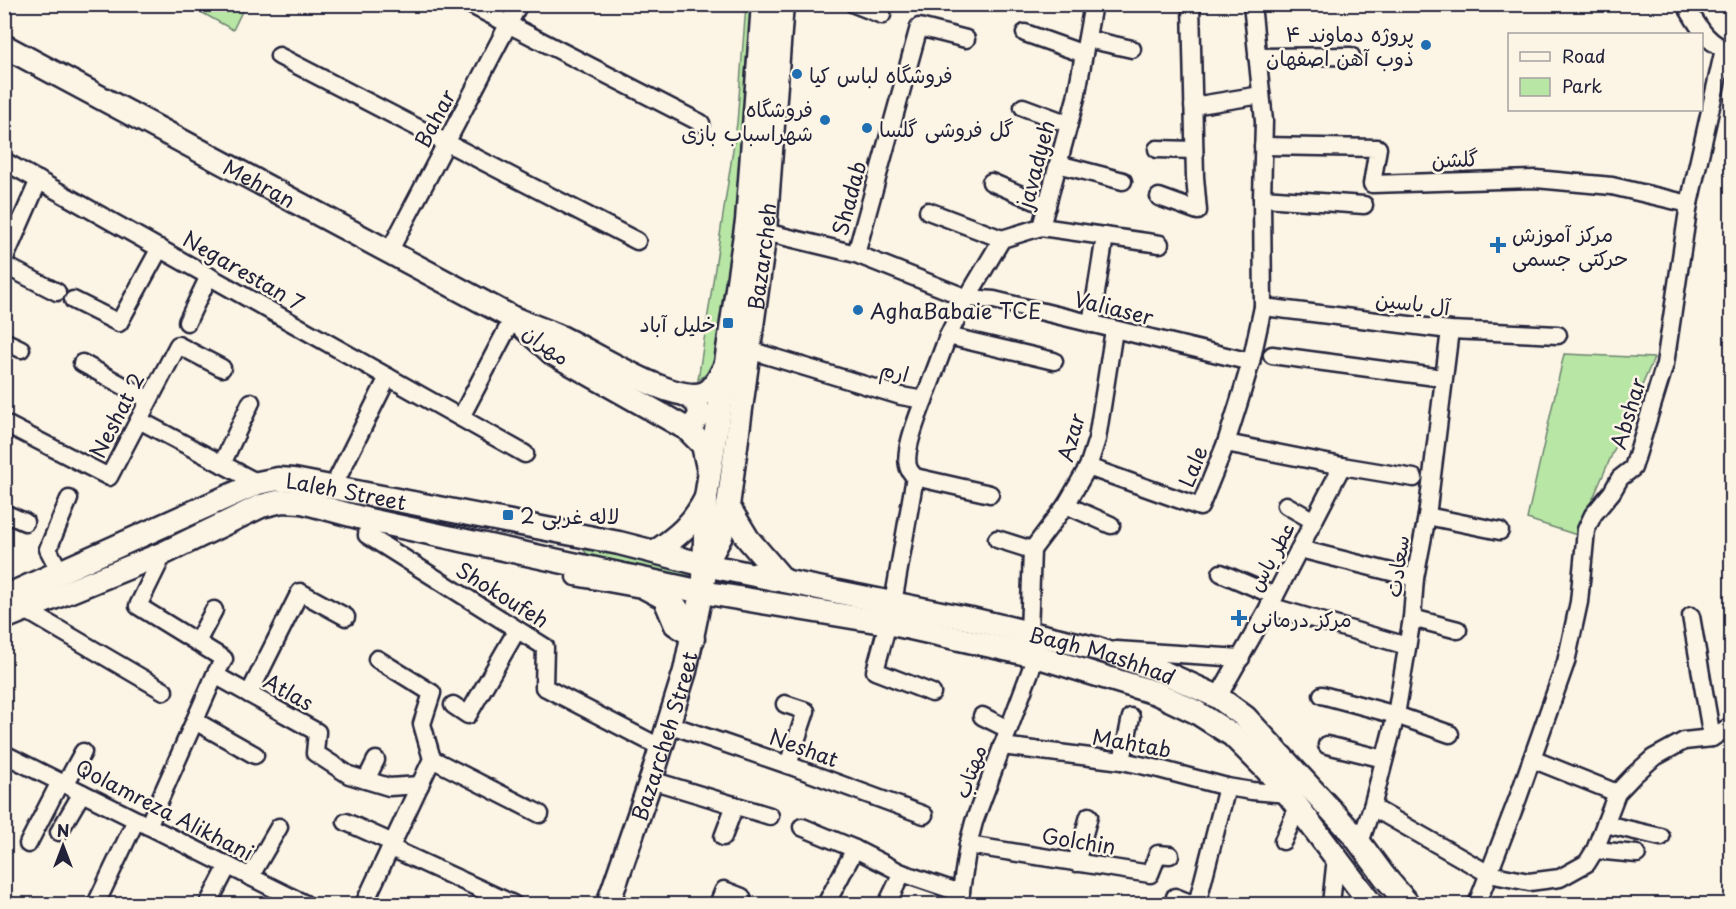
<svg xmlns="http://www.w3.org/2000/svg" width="1736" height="909" viewBox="0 0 1736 909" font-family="'Playpen Sans','Playpen Sans Arabic',sans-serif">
	<rect width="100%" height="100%" fill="#fcf5e5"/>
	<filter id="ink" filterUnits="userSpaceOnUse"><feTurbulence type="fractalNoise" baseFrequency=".0167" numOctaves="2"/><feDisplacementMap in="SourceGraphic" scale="12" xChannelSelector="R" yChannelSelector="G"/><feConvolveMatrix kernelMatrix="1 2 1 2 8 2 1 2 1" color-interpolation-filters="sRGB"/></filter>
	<g filter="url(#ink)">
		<g fill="#b8e6a5" stroke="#6d8470" stroke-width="1.5">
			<polygon points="188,5 245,4 245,5 233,30"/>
			<polygon points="746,5 761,5 758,60 719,365 698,380 737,123"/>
			<polygon points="1564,354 1654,358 1577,535 1527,519"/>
			<path d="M 580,545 L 622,554 L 694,573 C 673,584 611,561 587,554 Z"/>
		</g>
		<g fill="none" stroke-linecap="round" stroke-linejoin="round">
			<defs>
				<g id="minor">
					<polyline points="469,4 701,123"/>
					<polyline points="854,4 882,15"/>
					<path d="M 1685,4 C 1697,24 1707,46 1732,51"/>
					<polyline points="1025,33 1084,54"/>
					<polyline points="1087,39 1132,49"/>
					<polyline points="279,56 637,241"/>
					<polyline points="1257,57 1351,56"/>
					<polyline points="1193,106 1261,95"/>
					<polyline points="1023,107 1069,124"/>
					<polyline points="1263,146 1378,148 1372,184 1536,179 1612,186 1689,204"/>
					<polyline points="1157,149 1194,150"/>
					<polyline points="4,161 525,454"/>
					<polyline points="1058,164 1123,181"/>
					<polyline points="991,182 1047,206"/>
					<polyline points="1159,197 1198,211 1195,177 1191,4"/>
					<polyline points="1262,198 1364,205"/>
					<polyline points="928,211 1002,239"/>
					<polyline points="1041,227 1160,244"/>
					<polyline points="765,232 856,254 967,298 994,300 1251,362"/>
					<polyline points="389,252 519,4"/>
					<polyline points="856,254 919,27 966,39"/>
					<polyline points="4,260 39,180"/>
					<polyline points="4,265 57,292"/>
					<polyline points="73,300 119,323 160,248"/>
					<polyline points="1263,307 1450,330 1558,335"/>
					<polyline points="187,322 209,276"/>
					<polyline points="1091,324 1105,236"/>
					<polyline points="948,336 1054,361"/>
					<polyline points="4,341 21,349"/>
					<polyline points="749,350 901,396 924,400 948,336 967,298 1002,239 1041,227 1076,98 1093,4"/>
					<polyline points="1272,355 1443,378"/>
					<polyline points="82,363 149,400"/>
					<polyline points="461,417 513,318"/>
					<polyline points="139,420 258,483"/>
					<polyline points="4,423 109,477 178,345 222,368"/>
					<polyline points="1226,443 1342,466 1414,478"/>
					<polyline points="222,464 251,402"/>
					<polyline points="1088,467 1200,507 1226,443 1239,402 1251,362 1263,307 1262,198 1264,121 1252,4"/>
					<path d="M 915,477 C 914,476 909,470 909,469 C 902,454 918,416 924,400"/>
					<polyline points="333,487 388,377"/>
					<polyline points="1286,505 1314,521"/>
					<polyline points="4,513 25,522"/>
					<polyline points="1427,516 1500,531"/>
					<polyline points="369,520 367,535 545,647 544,687 660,747"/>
					<polyline points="1111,525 1066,505 1088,467 1097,439 1114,330"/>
					<polyline points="997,539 1032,550 1029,633"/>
					<polyline points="1300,549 1415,578"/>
					<polyline points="1032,550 1066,505"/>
					<polyline points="164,553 138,606 224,659 215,675 317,732 315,753 349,775 389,787 420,785"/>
					<polyline points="60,572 48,549 69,499"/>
					<polyline points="1221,573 1275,596"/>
					<polyline points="575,577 641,589 662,600 673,626 692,639"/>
					<polyline points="893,603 915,477 990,494"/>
					<polyline points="1269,606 1407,646"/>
					<polyline points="24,609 164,691"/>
					<polyline points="1691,616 1712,738"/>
					<polyline points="1412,618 1458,630"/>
					<polyline points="888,623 875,671 932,693"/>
					<polyline points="197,642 214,610"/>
					<polyline points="1116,650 1241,658"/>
					<polyline points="249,694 300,592 346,617"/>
					<polyline points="1322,695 1396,715 1450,734"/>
					<polyline points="1218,697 1275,596 1342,466"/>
					<polyline points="785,704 806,711 788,765"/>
					<polyline points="453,705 468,715 517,630"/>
					<polyline points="982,716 1008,729"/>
					<polyline points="195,721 255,755"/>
					<polyline points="668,724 788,765 924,815"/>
					<polyline points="1327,745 1384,759"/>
					<polyline points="1002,746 1122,761 1159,769 1227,787 1252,791 1288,794"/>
					<polyline points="4,754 305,904"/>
					<polyline points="432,759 540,814"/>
					<polyline points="1532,759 1617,793"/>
					<polyline points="1122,761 1131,717"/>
					<polyline points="366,780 376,760"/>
					<polyline points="651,780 770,816"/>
					<polyline points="65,785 83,752"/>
					<polyline points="1372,807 1489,874 1529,882 1560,878 1587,863 1595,850 1617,793 1634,775 1653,758 1684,741 1712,738 1732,725"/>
					<polyline points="346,822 393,843"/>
					<polyline points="1605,824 1661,837"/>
					<polyline points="148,826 215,675"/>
					<polyline points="802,827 855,849 902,873 961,893"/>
					<polyline points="59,832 82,793"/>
					<polyline points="723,837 735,805"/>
					<polyline points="1283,841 1298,807"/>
					<polyline points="1360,843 1372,807 1396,715 1412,618 1415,578 1427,516 1450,330"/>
					<polyline points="28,844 60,782"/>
					<polyline points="968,845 1150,874 1158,854 1170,855"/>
					<polyline points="391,848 513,904"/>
					<polyline points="1595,850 1637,854"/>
					<polyline points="1076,863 1089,816"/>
					<polyline points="250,877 279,827"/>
					<polyline points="1175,897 1192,904"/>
					<polyline points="96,904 136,820"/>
					<polyline points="208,904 228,866"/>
					<polyline points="364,904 432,759 422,724 432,693 377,659"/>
					<polyline points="718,904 724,890 742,897"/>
					<polyline points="826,904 855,849"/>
					<polyline points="887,904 902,873"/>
					<polyline points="959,904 968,845 974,822 1036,656"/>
					<polyline points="1197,904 1227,787"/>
					<polyline points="1331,904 1336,857"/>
					<polyline points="1477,904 1518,798 1566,662 1579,602 1586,530 1593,515 1612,492 1620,478 1633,468 1665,364 1689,204 1724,49"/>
				</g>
				<path id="tertiary" d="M 685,395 C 703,405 704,417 687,429"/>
				<g id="secondary">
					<path id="s1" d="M 4,46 L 513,318 C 527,324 542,329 556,335 C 588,348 673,406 705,393 C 715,388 719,378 724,368"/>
					<polyline points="523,327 552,353 687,429 703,445 708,468"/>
					<polyline points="728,506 748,539 784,581"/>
					<path d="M 655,552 C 678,536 693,524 706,498"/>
					<path id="s2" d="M 708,560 L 721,536 L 728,506 L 753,319 L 765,232 L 782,4"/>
					<path d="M 650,581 C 675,601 680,611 693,639"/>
					<path id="s3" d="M 4,597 L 258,483 L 278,479 L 294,480 L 619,543 L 705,565 L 971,619 L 1098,649 L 1165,673 L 1218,697 L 1245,717 L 1353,834 L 1384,876 L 1408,904"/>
					<polyline points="4,618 164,553 261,506 282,501 302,502 369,520 702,592 888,623 1036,656 1156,693 1196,712 1232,735 1267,770 1288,794 1371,904"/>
					<path id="s4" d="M 608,904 L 651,780 L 685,671 L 704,579 L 706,498 L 747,221 L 763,4"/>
				</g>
			</defs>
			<use href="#minor" stroke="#22223b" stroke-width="21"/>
			<use href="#tertiary" stroke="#22223b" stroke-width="26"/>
			<use href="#secondary" stroke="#22223b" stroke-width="27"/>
			<use href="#minor" stroke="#fcf5e5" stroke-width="16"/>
			<use href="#tertiary" stroke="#fcf5e5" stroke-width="21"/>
			<use href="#secondary" stroke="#fcf5e5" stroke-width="22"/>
		</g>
	</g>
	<g fill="#1f6fb2" stroke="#fcf5e5" stroke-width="2">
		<circle cx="1426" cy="45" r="6"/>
		<circle cx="797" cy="74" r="6"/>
		<circle cx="825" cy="120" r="6"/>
		<circle cx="867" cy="128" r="6"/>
		<path d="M1495 236h6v6h6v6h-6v6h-6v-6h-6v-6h6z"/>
		<circle cx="858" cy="310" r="6"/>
		<rect x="722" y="317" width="12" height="12" rx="3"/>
		<rect x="502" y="509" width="12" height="12" rx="3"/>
		<path d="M1236 609h6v6h6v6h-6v6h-6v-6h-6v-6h6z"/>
	</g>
	<g text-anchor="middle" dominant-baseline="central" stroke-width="5" stroke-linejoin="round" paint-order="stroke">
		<g font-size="21" fill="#22223b" stroke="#fcf5e5" text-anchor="start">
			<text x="1414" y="33" text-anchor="end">پروژه دماوند ۴<tspan x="1414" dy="24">ذوب آهن اصفهان</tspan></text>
			<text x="809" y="74">فروشگاه لباس کیا</text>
			<text x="813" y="108" text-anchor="end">فروشگاه<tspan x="813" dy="24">شهراسباب بازی</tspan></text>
			<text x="879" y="128">گل فروشی گلسا</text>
			<text x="1512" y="233">مرکز آموزش<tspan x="1512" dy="24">حرکتی جسمی</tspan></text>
			<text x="870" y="310">AghaBabaie TCE</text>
			<text x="716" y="323" text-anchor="end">خلیل آباد</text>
			<text x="520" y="515">لاله غربی 2</text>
			<text x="1252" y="618">مرکز درمانی</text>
		</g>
		<g font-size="21" fill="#22223b" stroke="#fcf5e5">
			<text transform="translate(434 118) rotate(-62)">Bahar</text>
			<text transform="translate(1455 158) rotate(-2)">گلشن</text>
			<text transform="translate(1035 164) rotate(-75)">javadyeh</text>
			<text stroke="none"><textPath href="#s1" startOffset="290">Mehran</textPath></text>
			<text transform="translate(848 198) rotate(-75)">Shadab</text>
			<text stroke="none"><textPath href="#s2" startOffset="310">Bazarcheh</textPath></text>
			<text transform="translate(244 270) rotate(30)">Negarestan 7</text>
			<text transform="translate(1413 302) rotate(7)">آل یاسین</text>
			<text transform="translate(1114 307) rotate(14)">Valiaser</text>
			<text transform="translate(547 344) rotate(37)">مهران</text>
			<text transform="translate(895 370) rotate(15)">ارم</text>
			<text transform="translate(1627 413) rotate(-73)">Abshar</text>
			<text transform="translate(116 415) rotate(-63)">Neshat 2</text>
			<text transform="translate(1070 437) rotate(-74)">Azar</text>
			<text transform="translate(1192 466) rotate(-68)">Lale</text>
			<text stroke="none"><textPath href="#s3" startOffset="368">Laleh Street</textPath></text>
			<text transform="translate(1270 556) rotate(-62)">عطر یاس</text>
			<text transform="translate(1396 566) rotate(-82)">سعادت</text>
			<text transform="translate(503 594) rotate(32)">Shokoufeh</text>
			<text stroke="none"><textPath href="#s3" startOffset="1142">Bagh Mashhad</textPath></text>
			<text transform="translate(289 691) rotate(29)">Atlas</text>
			<text stroke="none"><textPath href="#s4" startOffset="177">Bazarcheh Street</textPath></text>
			<text transform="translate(1132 742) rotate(10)">Mahtab</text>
			<text transform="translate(804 747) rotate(20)">Neshat</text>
			<text transform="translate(969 771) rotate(-70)">مهتاب</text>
			<text transform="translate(165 809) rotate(27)">Qolamreza Alikhani</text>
			<text transform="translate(1079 840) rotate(9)">Golchin</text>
		</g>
	</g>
	<rect width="1736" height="909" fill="none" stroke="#fcf5e5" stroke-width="24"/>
	<rect x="12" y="12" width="1712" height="885" fill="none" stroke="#22223b" stroke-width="2" filter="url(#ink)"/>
	<rect x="1508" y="33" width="195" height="78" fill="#fcf5e5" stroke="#a5a1a1" stroke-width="1.5"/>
	<rect x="1520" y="52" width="30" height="9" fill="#fcf5e5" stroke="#a5a1a1" stroke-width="1.5"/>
	<text x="1562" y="63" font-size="18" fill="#22223b">Road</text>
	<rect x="1520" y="78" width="30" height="18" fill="#b8e6a5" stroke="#a5a1a1" stroke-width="1.5"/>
	<text x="1562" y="93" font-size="18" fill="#22223b">Park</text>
	<g transform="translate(63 846)" stroke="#fcf5e5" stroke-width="4.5" paint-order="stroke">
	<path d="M0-4.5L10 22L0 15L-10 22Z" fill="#22223b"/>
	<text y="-9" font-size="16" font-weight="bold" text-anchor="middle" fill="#22223b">N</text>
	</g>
</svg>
